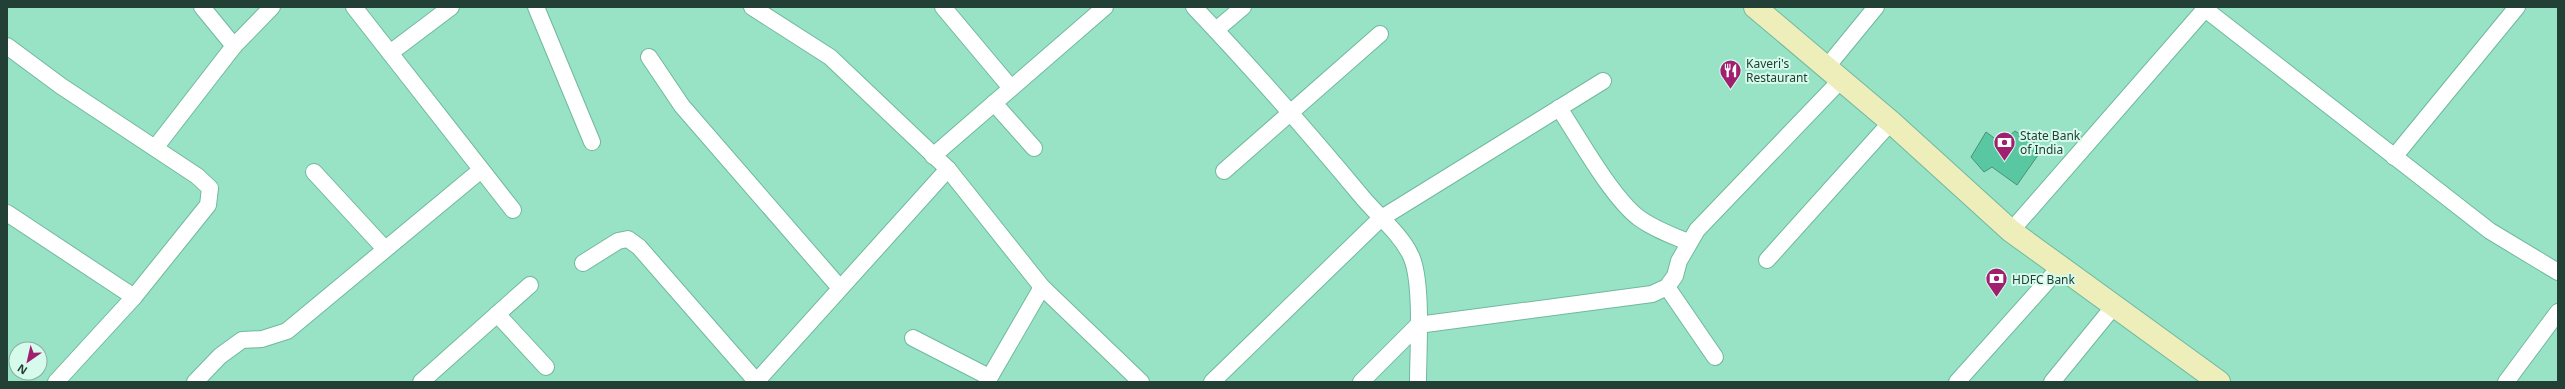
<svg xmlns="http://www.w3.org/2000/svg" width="2565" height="389" viewBox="0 0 2565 389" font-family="'Noto Sans',sans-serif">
	<rect width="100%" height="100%" fill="#98e2c6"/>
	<polygon fill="#58c7a2" stroke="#499178" points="2015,131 2043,148 2017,185 1992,167 1984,172 1971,157 1986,132 2001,143"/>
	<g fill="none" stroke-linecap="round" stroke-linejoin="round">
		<defs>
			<g id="street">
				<polyline points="202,7 234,46"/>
				<polyline points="354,7 513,210"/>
				<polyline points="536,7 592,142"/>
				<polyline points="752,7 830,57 948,169 1042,287 1141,382"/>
				<polyline points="943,7 1011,88"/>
				<path d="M 1194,7 C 1253,69 1308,132 1363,198 C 1378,216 1401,234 1411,256 C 1423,282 1418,351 1418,382"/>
				<polyline points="2207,7 2205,9 2490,231 2558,272"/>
				<polyline points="1216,30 1243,7"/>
				<polyline points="7,46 61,86 197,176 210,188 208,205 134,297 56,382"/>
				<polyline points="390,53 451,7"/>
				<polyline points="649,57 682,106 840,288"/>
				<polyline points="1826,68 1876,7"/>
				<polyline points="994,103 1034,148"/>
				<path d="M 1559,108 C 1579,138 1612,198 1639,218 C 1654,229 1671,235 1688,242"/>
				<polyline points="155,148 234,46 272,7"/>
				<polyline points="933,156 1105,7"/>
				<polyline points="2394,157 2517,7"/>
				<polyline points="1224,171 1380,34"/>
				<polyline points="314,172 385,249"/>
				<polyline points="7,213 134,297"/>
				<polyline points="2011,231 2205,9"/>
				<polyline points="1767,260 1891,122"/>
				<polyline points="583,263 618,241 628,239 639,247 756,381"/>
				<polyline points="1667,287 1715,357"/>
				<polyline points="497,314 546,367"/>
				<polyline points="913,338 989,377"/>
				<polyline points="195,382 220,356 242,340 262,339 287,331 481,170"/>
				<polyline points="421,382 530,285"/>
				<polyline points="756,382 948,169"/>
				<polyline points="987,382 1042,287"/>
				<polyline points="1212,382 1380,219 1603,81"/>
				<polyline points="1361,382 1418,325 1652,294 1667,287 1675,276 1679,261 1697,230 1840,81"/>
				<polyline points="1957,382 2060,267"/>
				<polyline points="2052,382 2114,306"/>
				<polyline points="2506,382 2558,312"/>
			</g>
			<polyline id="secondary" points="1755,7 1891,122 2011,231 2219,382"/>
		</defs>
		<use href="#street" stroke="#70b99e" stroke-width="18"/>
		<use href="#secondary" stroke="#70b99e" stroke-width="24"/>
		<use href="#street" stroke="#fff" stroke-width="16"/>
		<use href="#secondary" stroke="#eeb" stroke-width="22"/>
	</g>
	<defs>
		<symbol id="restaurant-pin" viewBox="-11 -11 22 30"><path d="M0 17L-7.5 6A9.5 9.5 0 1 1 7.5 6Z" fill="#a11f6f" stroke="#d6faeb"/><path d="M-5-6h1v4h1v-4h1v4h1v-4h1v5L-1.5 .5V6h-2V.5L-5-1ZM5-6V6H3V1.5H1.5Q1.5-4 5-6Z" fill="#fff"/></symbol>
		<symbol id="bank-pin" viewBox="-11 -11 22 30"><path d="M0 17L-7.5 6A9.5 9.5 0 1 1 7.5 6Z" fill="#a11f6f" stroke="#d6faeb"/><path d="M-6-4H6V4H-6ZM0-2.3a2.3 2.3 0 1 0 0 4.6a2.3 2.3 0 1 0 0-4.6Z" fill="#fff"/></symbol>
	</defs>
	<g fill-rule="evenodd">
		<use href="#restaurant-pin" x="1718" y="58" width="25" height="34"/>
		<use href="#bank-pin" x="1992" y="130" width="25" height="34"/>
		<use href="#bank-pin" x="1984" y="266" width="25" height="34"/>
	</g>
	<g text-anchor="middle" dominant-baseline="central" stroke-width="4" stroke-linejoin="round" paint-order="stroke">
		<g font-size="12" fill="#224035" stroke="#d6faeb" text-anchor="start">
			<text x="1746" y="63">Kaveri's<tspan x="1746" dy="14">Restaurant</tspan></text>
			<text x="2020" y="135">State Bank<tspan x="2020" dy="14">of India</tspan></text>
			<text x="2012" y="279">HDFC Bank</text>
		</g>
	</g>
	<rect width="2565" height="389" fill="none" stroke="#224035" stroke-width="16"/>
	<g transform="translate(28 361) rotate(214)"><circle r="19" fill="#d6faeb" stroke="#8eb0a2"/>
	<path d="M0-3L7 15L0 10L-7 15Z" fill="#a11f6f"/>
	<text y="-6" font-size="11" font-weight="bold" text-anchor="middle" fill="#224035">N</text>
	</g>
</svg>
